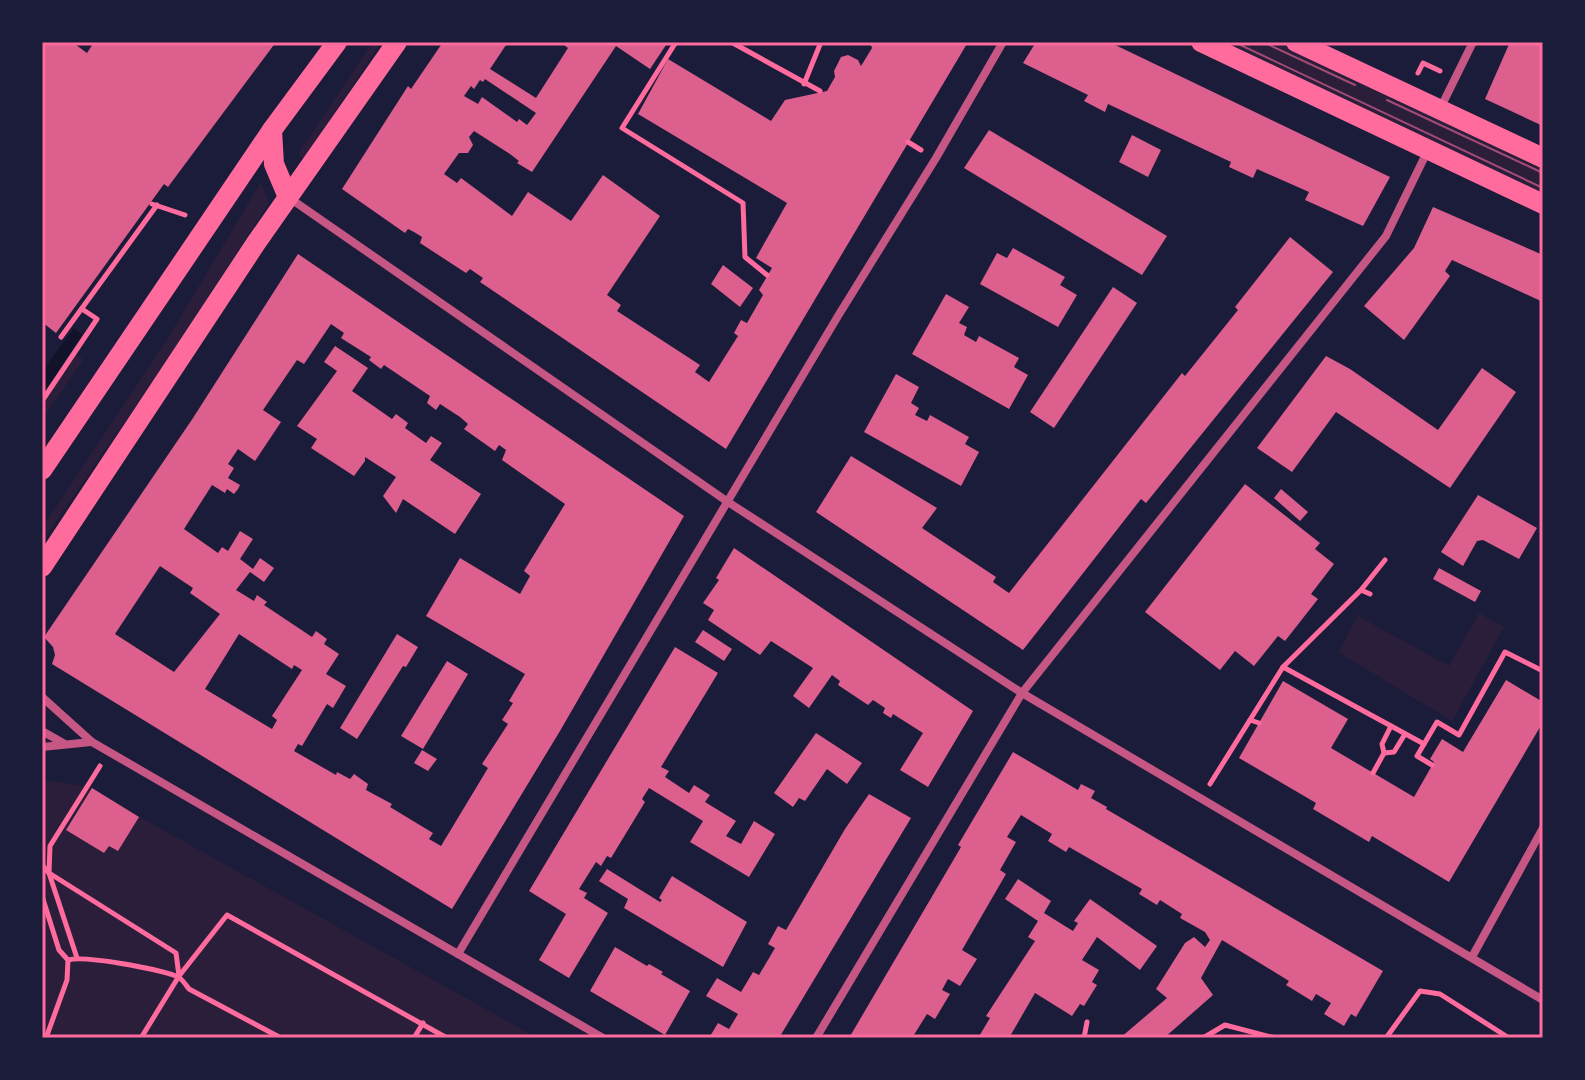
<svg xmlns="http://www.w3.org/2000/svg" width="1585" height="1080" viewBox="0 0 1585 1080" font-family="Commissioner,sans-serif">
	<rect width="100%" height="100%" fill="#1b1b3a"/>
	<g fill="#2a1e3b">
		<polygon points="373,42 381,42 304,159 299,156 299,152"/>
		<polygon points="1221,42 1279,42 1543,166 1543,195"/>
		<polygon points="261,182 269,203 163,366 42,542 42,528 166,341"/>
		<polygon points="77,354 83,360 42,420 42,405"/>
		<polygon points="1479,613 1504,627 1452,721 1338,652 1358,616 1449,666"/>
		<polygon points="42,779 92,788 140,817 538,1038 42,1038"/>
	</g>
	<polygon fill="#12122b" points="74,328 82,335 42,395 42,371"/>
	<g fill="#dd5f8e" fill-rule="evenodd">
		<polygon points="42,42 72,42 87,53 94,42 276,42 168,187 164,184 56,333 42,322"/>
		<path d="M 443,42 L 508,42 L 490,69 L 536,98 L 568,48 L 560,42 L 668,42 L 650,69 L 616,46 L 532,172 L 517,163 L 519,161 L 510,154 L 474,131 L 469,137 L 473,145 L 468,153 L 459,153 L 444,174 L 457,183 L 461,178 L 512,216 L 528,192 L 571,221 L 603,175 L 660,216 L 607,295 L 621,305 L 617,311 L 700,365 L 695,372 L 709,382 L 738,336 L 734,333 L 741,320 L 747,323 L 763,295 L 759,290 L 772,268 L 756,258 L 787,203 L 638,114 L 668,59 L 771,121 L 785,100 L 827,91 L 835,77 L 834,71 L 841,57 L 848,55 L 858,60 L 861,66 L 872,48 L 870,42 L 968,42 L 726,449 L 480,282 L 483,278 L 470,269 L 466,273 L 420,243 L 422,237 L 414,232 L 408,229 L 405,233 L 342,189 L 408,86 L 411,89 ZM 485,79 L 536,113 L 527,125 L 519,119 L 517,122 L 482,97 L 478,104 L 464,96 L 471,86 L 474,89 L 480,80 L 483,82 Z"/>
		<polygon points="1036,42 1109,42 1390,177 1363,226 1305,200 1309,192 1257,169 1253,178 1229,167 1231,162 1108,104 1105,112 1084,101 1088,95 1023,63"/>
		<polygon points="1510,42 1543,42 1543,126 1485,99"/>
		<polygon points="989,130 1167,236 1142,275 964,168"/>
		<polygon points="1132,135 1161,150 1148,177 1119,162"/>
		<polygon points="1433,207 1543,255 1543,302 1452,260 1445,271 1450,276 1404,340 1364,306 1414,248"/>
		<polygon points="1290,237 1333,272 1146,503 1141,499 1023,650 816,512 851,456 937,508 922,528 996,577 993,582 1009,593 1182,373 1185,376 1238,310 1235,307"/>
		<polygon points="1013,248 1065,277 1060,285 1077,295 1058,327 980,284 997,253 1007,258"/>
		<path d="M 298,254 L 684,516 L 560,731 L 452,909 L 52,664 L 55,655 L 53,647 L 44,637 L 193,418 ZM 331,324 L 344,333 L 341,338 L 371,357 L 369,360 L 381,369 L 384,365 L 430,396 L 427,403 L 436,410 L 440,404 L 460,417 L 468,424 L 464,429 L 495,451 L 499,445 L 506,450 L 502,460 L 565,504 L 524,571 L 530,576 L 520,594 L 460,558 L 426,616 L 525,674 L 509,701 L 513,703 L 502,720 L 508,724 L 482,764 L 488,768 L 441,846 L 429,839 L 433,833 L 390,807 L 392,804 L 366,790 L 368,784 L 354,774 L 350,779 L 337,772 L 336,775 L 294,751 L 298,744 L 302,746 L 327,704 L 333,708 L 346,686 L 326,674 L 339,654 L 324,644 L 327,639 L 316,631 L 312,637 L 264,605 L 267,602 L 257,595 L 254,601 L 236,590 L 250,572 L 264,582 L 274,568 L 260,558 L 253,569 L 240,559 L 253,539 L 240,531 L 228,551 L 222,547 L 218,553 L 184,529 L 212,485 L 225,493 L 227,489 L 234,494 L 238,489 L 240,485 L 228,478 L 234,468 L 228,464 L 238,449 L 255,461 L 281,422 L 263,410 L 297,360 L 304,364 ZM 160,566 L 193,588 L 190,593 L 220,614 L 174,672 L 115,634 ZM 239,634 L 292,669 L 294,665 L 302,670 L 272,716 L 277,720 L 272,729 L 205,689 Z"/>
		<polygon points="723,265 753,288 740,307 711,284"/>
		<polygon points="1113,287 1137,303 1054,428 1030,412"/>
		<polygon points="946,294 969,307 959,323 967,327 964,335 976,342 979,336 1019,358 1014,367 1028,375 1009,409 912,354"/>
		<polygon points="335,346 368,368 352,391 392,419 396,414 408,423 405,428 426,443 431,436 442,443 430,460 481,494 455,534 403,499 396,513 383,496 396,477 365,457 365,461 354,476 311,448 317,439 297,426 337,371 324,362"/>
		<polygon points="1326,356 1350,369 1438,430 1482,368 1516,392 1450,488 1336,412 1292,472 1257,448"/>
		<polygon points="896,374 919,387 911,403 919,408 915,415 927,421 930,415 969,437 965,444 979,452 961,486 864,432"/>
		<polygon points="1245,484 1320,543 1315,549 1334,564 1311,594 1318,599 1285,641 1278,636 1254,666 1235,651 1220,670 1145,612"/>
		<polygon points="1281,489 1308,512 1300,521 1274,498"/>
		<polygon points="1478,495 1537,528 1519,559 1483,540 1477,541 1463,566 1441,552"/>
		<polygon points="734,548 973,711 928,787 900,770 923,733 893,714 891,718 883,713 885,708 873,700 868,705 838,685 840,681 832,675 809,708 793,696 813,668 771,641 760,655 708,620 714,610 703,603 719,580 716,578"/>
		<polygon points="1439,568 1481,591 1475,602 1433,579"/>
		<polygon points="703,630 732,649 724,661 695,642"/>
		<polygon points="397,634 418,647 406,667 403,666 357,739 340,728"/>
		<polygon points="675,647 718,673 661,767 669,771 665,777 689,793 694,785 710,795 705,802 736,821 726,836 741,844 754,821 775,834 749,877 690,842 703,821 649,788 642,799 645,802 611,858 607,856 601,866 596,862 579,889 587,893 584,898 608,913 569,978 539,960 566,914 529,891"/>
		<polygon points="447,661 468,674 423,749 401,736"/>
		<polygon points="1506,680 1543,702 1543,722 1449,882 1372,836 1369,842 1313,809 1316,803 1239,758 1283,681 1348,719 1331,748 1414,797 1434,762 1430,759 1442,739 1463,752"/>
		<polygon points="816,733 862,763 847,784 827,769 805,801 799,798 793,807 774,793"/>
		<polygon points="422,750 437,759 428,771 414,763"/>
		<polygon points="1013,752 1078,790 1081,784 1095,791 1091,798 1107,807 1106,809 1383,971 1356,1017 1351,1014 1344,1026 1324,1014 1331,1003 1316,994 1312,1001 1286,985 1289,981 1222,940 1201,978 1213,995 1164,1038 1120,1038 1167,998 1156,989 1185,943 1194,937 1205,947 1210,940 1205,932 1180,918 1182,914 1160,900 1157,905 1139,894 1142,889 1069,847 1066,852 1048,841 1052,834 1021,815 1007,837 1016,842 1000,870 1006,874 962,950 977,959 960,986 948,979 942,990 950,994 935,1019 927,1014 912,1038 849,1038 961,847 958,845"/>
		<polygon points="92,788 139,817 118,851 109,846 104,853 66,830"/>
		<polygon points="869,794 911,818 779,1038 709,1038 718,1023 729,1029 738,1014 706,996 717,978 741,992 753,972 759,975 775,948 768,944 778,926 786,930 845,829"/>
		<polygon points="607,869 660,902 662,900 659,898 672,876 747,922 723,967 624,908 628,899 599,881"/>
		<polygon points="1018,879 1051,901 1044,913 1073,931 1078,923 1074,921 1090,899 1157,946 1140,970 1097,937 1082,960 1099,970 1092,982 1097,985 1084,1006 1080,1004 1072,1016 1035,993 1009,1038 978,1038 990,1018 986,1016 1035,941 1028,937 1038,921 1005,899"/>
		<polygon points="615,947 647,966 649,964 663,972 661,974 690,991 665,1035 590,991"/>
	</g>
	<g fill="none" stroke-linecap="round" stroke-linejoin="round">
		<g stroke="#ff6b9d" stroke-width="5">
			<polyline points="676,42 622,128 743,203 745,257 767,275"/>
			<polyline points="731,42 820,91"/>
			<polyline points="1418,73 1423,63 1440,71"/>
			<polyline points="804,84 821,42"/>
			<polyline points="908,142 921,150"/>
			<polyline points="152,204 185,215"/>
			<polyline points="61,337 157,205"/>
			<polyline points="42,401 97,319 82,309"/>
			<polyline points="1361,590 1370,594"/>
			<polyline points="1283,667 1424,744 1437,722 1459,735 1505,652 1543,671"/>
			<polyline points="1250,720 1259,723"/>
			<polyline points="1424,744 1417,756 1432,765"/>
			<polyline points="1384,753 1394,752 1405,734"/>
			<polyline points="1373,773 1384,753 1382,744 1391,726"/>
			<polyline points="1210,784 1283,667 1361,590 1385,560"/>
			<polyline points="42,865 49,873 176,953 179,976 141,1038"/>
			<polyline points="42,896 59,950 68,960 67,980 46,1038"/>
			<polyline points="77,958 49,873 50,846 100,766"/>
			<path d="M 68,960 C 85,955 157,969 176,976 C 182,978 185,984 189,989 L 281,1038"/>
			<polyline points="179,976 227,915 447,1038"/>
			<polyline points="414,1038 423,1023"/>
			<polyline points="1084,1038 1087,1022"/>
			<polyline points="1203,1038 1225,1025 1275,1038"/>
			<polyline points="1386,1038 1420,991 1440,994 1509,1038"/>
		</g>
		<g stroke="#c65784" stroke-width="8">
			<polyline points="1440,109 1473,42"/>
			<polyline points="288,197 728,502 1022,693 1543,1000"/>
			<polyline points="42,697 92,742 603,1038"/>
			<polyline points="42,731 63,743"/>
			<polyline points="42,747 91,742"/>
			<polyline points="458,954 838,316 936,158 1003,42"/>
			<polyline points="1472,957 1543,828"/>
			<polyline points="816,1038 1022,693 1386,236 1427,152"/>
		</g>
		<g stroke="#ff6b9d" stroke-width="20">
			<polyline points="1201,42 1543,204"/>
			<polyline points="1296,42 1543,158"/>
			<polyline points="272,130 274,164 288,197"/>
			<polyline points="42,470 272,130 337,42"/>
			<polyline points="42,567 256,243 397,42"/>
		</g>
		<g stroke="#a44b75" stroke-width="2">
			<polyline points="1234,42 1543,188"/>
			<polyline points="1263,42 1355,85"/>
			<polyline points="1387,100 1543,173"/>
		</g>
	</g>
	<rect width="1585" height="1080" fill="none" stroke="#1b1b3a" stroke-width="88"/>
	<rect x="44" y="44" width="1497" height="992" fill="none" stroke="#ff6b9d" stroke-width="3"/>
</svg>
